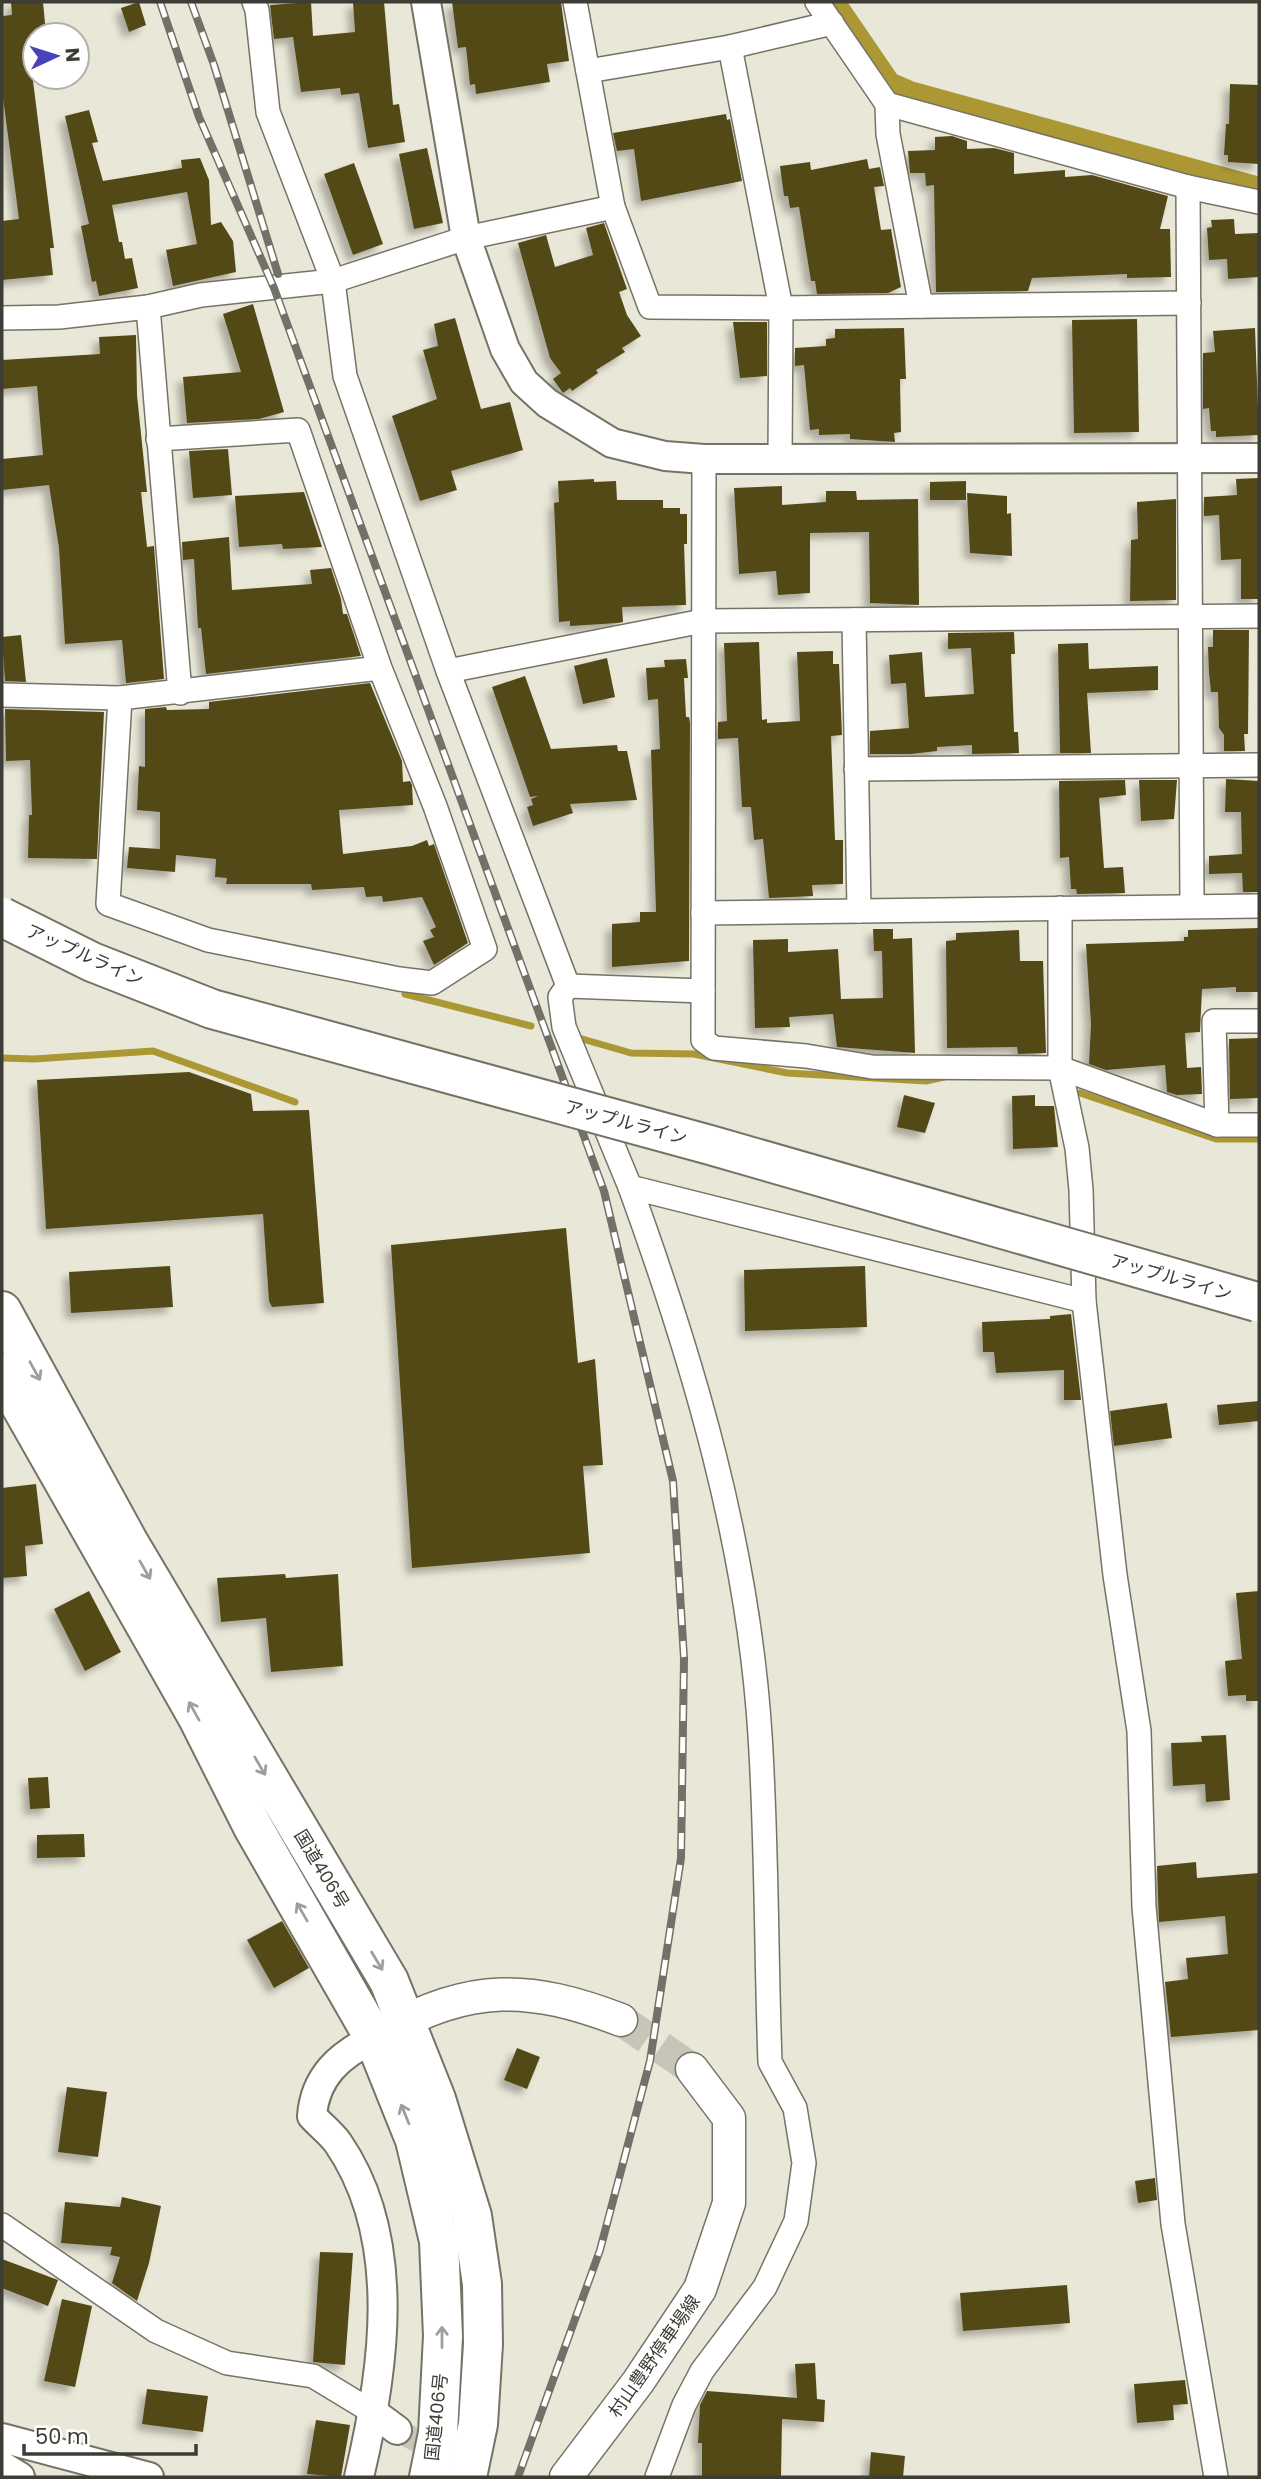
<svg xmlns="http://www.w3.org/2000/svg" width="1261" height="2479" viewBox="0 0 1261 2479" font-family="Poppins,'Noto Sans JP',sans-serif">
	<defs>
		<filter id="shadow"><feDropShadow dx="-6" dy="6" stdDeviation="3.5" flood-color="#0004"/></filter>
	</defs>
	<rect width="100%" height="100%" fill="#e9e7d7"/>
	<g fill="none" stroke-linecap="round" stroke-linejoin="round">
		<g stroke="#ab9835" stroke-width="7">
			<polyline points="405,994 531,1026"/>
			<polyline points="572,1036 631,1053 694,1054 787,1073 926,1081 944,1077"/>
			<polyline points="2,1058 34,1059 153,1051 295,1102"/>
			<polyline points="1080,1093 1216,1139 1259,1139"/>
		</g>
		<polyline stroke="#ab9835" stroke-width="24" points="833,2 889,84 910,93 1259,189"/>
	</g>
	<g fill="#534a15" filter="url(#shadow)">
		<polygon points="11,2 43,2 46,34 35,35 35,73 32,73 54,248 50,248 53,275 2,280 2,221 19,219 2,90 2,16 12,15"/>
		<polygon points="139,2 146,25 129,32 121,8"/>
		<polygon points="311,2 313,36 355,32 353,2 384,2 393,105 399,104 405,142 368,148 359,93 341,95 340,88 301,92 293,37 274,39 270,5"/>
		<polygon points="452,2 561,2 569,61 547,64 550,82 476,94 475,84 470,85 466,47 458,48"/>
		<polygon points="1230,84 1259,85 1259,164 1228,162 1228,155 1224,155 1226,124 1229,124"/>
		<polygon points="89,110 98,142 92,143 103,181 182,168 181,160 200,158 209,180 211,225 221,222 233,241 236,272 173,286 166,250 197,244 187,192 112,205 119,242 122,242 125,259 132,258 138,288 99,296 96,281 92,282 81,226 89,224 65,116"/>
		<polygon points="726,114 727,120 730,119 742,181 641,201 634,149 617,151 613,133"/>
		<polygon points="952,136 967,141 967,149 994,148 1014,153 1014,174 1065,170 1065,177 1092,175 1168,196 1160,229 1170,229 1171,277 1127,278 1127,274 1032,278 1028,291 936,292 934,185 926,186 925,173 910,173 908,151 935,150 935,137"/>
		<polygon points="427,148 443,223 414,229 399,154"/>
		<polygon points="867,159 869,169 880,167 884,186 874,187 881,230 891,229 901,287 888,293 817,294 815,281 811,281 799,207 790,208 788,196 784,196 780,166 810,162 811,170"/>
		<polygon points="354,163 383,244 353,255 324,174"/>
		<polygon points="1234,219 1235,234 1259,233 1259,277 1228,279 1227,259 1209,260 1207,228 1212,227 1211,220"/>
		<polygon points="604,223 627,289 619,292 627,315 641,336 622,348 625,352 596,370 598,373 572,391 570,388 563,393 553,379 561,373 550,358 518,243 546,235 555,267 593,255 586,228"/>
		<polygon points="253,304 284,412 259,419 187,423 183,377 241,372 223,314"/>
		<polygon points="455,318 481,409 510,402 523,450 451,471 457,490 420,501 392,416 437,399 423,350 438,346 434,324"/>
		<polygon points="1137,319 1139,432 1074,433 1072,320"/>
		<polygon points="733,322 767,322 767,376 740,378"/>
		<polygon points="904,328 906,379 900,379 901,432 894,433 895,442 850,439 850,434 819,435 819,429 810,430 804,365 795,366 795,348 826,346 826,339 835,338 835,329"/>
		<polygon points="1255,328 1259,435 1216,437 1216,431 1211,431 1209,408 1203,409 1203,353 1215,352 1213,331"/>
		<polygon points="136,335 137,395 147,492 141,492 147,547 154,546 164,679 126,683 122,640 65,644 59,548 49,485 2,490 2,459 43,455 37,386 2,389 2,360 100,354 99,337"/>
		<polygon points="228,449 232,495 193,498 189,451"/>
		<polygon points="1259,478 1259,599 1241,599 1241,559 1221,560 1219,515 1204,516 1204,497 1237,495 1236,479"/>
		<polygon points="594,479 594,482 616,481 617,500 663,500 663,508 680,508 680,514 687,514 687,544 684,544 686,605 622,607 623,622 618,623 570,626 570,621 559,622 554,503 559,502 558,481"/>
		<polygon points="966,481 966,500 930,500 930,482"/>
		<polygon points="782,486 782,505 826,502 826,491 856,491 857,500 918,499 919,605 870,603 869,532 810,533 810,593 778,595 776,571 739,574 734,488"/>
		<polygon points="304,492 322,547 283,549 282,544 239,547 235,496"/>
		<polygon points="967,493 1007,496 1007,514 1011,513 1012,556 970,553"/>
		<polygon points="1176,499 1176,600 1130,601 1131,540 1138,539 1137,502"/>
		<polygon points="229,537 232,590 312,584 310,570 331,568 341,599 343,614 347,614 361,656 206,674 201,628 198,628 194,559 183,560 182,542"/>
		<polygon points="1213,630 1249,630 1248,734 1244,734 1245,751 1224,751 1224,735 1219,728 1218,692 1211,692 1209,673 1208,647 1213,647"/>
		<polygon points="1014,632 1015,654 1011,654 1014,732 1018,732 1019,753 972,754 972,745 937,747 937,751 911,754 870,754 870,731 909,728 906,683 891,684 889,655 922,652 925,697 974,694 971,648 948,649 948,633"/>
		<polygon points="21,635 26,682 5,681 2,637"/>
		<polygon points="759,642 762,720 767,719 767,723 800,721 797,652 833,651 833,664 839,664 842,735 831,736 835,840 843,840 843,884 812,885 813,896 769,898 763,839 754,840 751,807 742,807 738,738 718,739 718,722 727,721 724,643"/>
		<polygon points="1088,643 1089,669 1158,666 1158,690 1087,693 1091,753 1060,753 1058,644"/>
		<polygon points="607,658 615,697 583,704 574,666"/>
		<polygon points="686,659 688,678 684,678 686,717 689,717 690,723 689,961 612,967 612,924 640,922 640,912 656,912 651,750 660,749 658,699 648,700 646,668 665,667 664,660"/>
		<polygon points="525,676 551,749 617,745 618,751 627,751 637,800 570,804 573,813 533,826 527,807 533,805 531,799 538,796 530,797 492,687"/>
		<polygon points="370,683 402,761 403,782 410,781 412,785 413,805 339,810 343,854 412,846 427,840 429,846 434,844 468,943 434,965 423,941 434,937 430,930 436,927 422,897 383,902 382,896 366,897 364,887 312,890 311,884 226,884 227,878 215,877 216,859 176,855 175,872 127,868 129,847 160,849 160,812 137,810 139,766 145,767 145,709 166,707 167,710 209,709 209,702"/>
		<polygon points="5,709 104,712 97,859 28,858 29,815 32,815 30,760 6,761"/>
		<polygon points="1226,779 1259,781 1259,892 1243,892 1242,873 1209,874 1209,856 1242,854 1241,812 1225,812"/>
		<polygon points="1125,780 1126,795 1099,798 1104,868 1123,867 1125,893 1077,894 1076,889 1071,889 1069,857 1060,858 1059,781"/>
		<polygon points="1139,780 1177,780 1174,819 1141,821"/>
		<polygon points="1259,928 1259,992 1236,992 1236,987 1202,989 1200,1032 1185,1033 1187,1068 1201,1067 1202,1094 1177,1095 1167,1092 1165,1065 1106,1070 1089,1064 1091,1024 1086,944 1184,941 1184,937 1188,937 1188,930"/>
		<polygon points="873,929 893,929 893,939 912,938 915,1053 837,1047 833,1014 789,1017 790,1027 755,1028 753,940 788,939 788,952 838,949 841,999 883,998 882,951 874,951"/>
		<polygon points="1019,930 1020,961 1043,961 1046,1053 1018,1054 1017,1047 947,1048 946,941 956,940 956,933"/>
		<polygon points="1259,1038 1259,1098 1230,1099 1229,1039"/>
		<polygon points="189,1072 251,1094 253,1111 309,1110 324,1303 272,1307 269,1301 263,1214 46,1229 37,1080"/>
		<polygon points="904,1095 935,1103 925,1133 897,1127"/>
		<polygon points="1035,1095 1035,1106 1054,1106 1058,1147 1013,1149 1012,1096"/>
		<polygon points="566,1228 578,1363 595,1359 603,1465 583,1466 590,1553 412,1568 391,1245"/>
		<polygon points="170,1266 173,1307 71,1313 69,1272"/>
		<polygon points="865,1266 867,1327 745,1331 744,1270"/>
		<polygon points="1071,1314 1081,1400 1064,1400 1064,1370 996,1373 994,1352 983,1352 982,1322 1050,1319 1050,1316"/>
		<polygon points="1259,1401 1259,1421 1219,1425 1217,1405"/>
		<polygon points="1167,1403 1172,1438 1114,1446 1110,1411"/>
		<polygon points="36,1484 43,1544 25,1546 27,1576 2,1578 2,1488"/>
		<polygon points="285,1574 286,1578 338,1574 343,1666 271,1672 266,1618 221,1622 217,1578"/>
		<polygon points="89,1591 121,1652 85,1671 54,1609"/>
		<polygon points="1259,1591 1259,1701 1246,1701 1246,1695 1228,1696 1225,1661 1242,1659 1236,1593"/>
		<polygon points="1226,1735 1230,1800 1206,1802 1205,1784 1173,1786 1171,1743 1202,1742 1201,1736"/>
		<polygon points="48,1777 50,1808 30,1809 28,1778"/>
		<polygon points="84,1834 85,1857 37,1858 37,1835"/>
		<polygon points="1196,1862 1197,1878 1259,1873 1259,2030 1171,2037 1165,1982 1188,1979 1186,1958 1228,1954 1225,1916 1159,1922 1157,1866"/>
		<polygon points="282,1921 309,1968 274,1988 247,1940"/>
		<polygon points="517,2048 540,2057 527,2089 504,2080"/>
		<polygon points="67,2087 107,2092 98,2157 58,2152"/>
		<polygon points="1155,2178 1157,2200 1138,2203 1135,2181"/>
		<polygon points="122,2197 161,2206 149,2263 137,2301 112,2283 120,2257 110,2255 112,2247 61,2243 65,2202 120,2207"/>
		<polygon points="320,2252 353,2253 345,2365 313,2362"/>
		<polygon points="2,2259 58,2280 48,2306 2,2288"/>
		<polygon points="1067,2285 1070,2323 963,2331 960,2293"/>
		<polygon points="62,2299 92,2306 75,2387 44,2381"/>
		<polygon points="815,2363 817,2399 825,2400 824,2422 782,2419 781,2477 702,2477 702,2443 698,2443 700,2405 707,2391 797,2398 795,2364"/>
		<polygon points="1185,2380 1188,2404 1173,2405 1174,2420 1137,2423 1134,2384"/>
		<polygon points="147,2389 208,2396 203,2432 142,2424"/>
		<polygon points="316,2420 350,2425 341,2477 307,2474"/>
		<polygon points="871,2452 905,2456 903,2477 869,2477"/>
	</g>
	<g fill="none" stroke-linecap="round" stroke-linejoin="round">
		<polyline stroke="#c7c5b7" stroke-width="23" stroke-dasharray="23 11" stroke-linecap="butt" points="397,2430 444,2455"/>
		<polyline stroke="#c7c5b7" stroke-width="32" stroke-dasharray="32 16" stroke-linecap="butt" points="621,2020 692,2069"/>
		<defs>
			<g id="minor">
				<polyline points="254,2 257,10 268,112 333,281 345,376 448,671 568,986"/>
				<polyline points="575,2 613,207 650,307 781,308 1189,303"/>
				<polyline points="817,2 887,104 1188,187 1259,202"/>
				<polyline points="730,47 781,308 780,459"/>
				<polyline points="588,71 730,47 832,23"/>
				<polyline points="887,104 888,134 921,306"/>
				<polyline points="1188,187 1192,906"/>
				<polyline points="148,307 180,693"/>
				<polyline points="2,318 59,317 148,307 201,295 333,281 466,238 613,207"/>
				<polyline points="158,439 298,430 380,668 435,806 485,949 432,983 399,979 208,940 108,904 120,698 380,668"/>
				<polyline points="704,459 703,1040 714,1048 806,1056 872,1067 1060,1068 1217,1125 1259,1125"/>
				<polyline points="854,620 859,911"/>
				<polyline points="448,671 703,621 1259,616"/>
				<polyline points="2,695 120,698"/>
				<polyline points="856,769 1259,765"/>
				<polyline points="1060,908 1060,1068 1077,1148 1081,1190 1084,1301 1115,1575 1139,1731 1144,1907 1173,2224 1216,2477"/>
				<polyline points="703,913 1259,906"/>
				<polyline points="568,986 560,997 564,1027 630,1187 1084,1301"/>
				<polyline points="568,986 703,991"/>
				<polyline points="1217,1125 1214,1021 1259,1021"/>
				<path d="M 630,1187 C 694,1363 748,1546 760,1735 C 767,1843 766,1953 770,2062 L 795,2108 L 804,2163 L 796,2221 L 765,2287 L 702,2371 L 684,2405 L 657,2477"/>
				<polyline points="2,2225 156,2331 227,2363 313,2376 374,2413"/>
			</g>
			<g id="tertiary">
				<polyline points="426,2 466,238 505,349 524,382 547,403 612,443 665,456 704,459 1259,458"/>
				<polyline points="374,2413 397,2430"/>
				<polyline points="2,2438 149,2477"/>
				<polyline points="2,2466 20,2477"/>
				<path d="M 359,2477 C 384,2372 404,2239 338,2143 C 331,2133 320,2125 312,2116 C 315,2076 340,2055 374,2038"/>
			</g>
			<g id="secondary">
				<path d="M 384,2032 C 472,1983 529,1985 621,2020"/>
				<polyline points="566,2477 638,2382 700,2289 729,2203 729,2118 692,2069"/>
			</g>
			<g id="trunk">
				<polyline points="2,1311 129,1543 389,1981 436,2099 472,2216 482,2284 483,2344 478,2424 467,2477"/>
				<polyline points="2,1373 197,1716 253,1827 374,2038 415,2140 439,2241 443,2336 438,2433 429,2477"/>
			</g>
		</defs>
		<use href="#minor" stroke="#767366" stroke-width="26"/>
		<use href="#tertiary" stroke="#767366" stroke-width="32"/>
		<use href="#secondary" stroke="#767366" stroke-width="35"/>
		<use href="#trunk" stroke="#767366" stroke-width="42"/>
		<use href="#minor" stroke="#fff" stroke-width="23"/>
		<use href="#tertiary" stroke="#fff" stroke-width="28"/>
		<use href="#secondary" stroke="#fff" stroke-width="32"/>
		<use href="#trunk" stroke="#fff" stroke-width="38"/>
		<defs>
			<g id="rail">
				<polyline points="160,2 199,117 274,288 604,1191 673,1481 684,1658 681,1858 650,2061 600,2250 518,2477"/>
				<polyline points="191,2 214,65 278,274"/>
			</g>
		</defs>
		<use href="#rail" stroke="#727167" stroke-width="8"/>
		<use href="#rail" stroke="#fff" stroke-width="5" stroke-dasharray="16" stroke-linecap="butt"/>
		<defs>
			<polyline id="trunk-bridge" points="2,917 92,962 212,1009 710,1145 1257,1302"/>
		</defs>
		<use href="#trunk-bridge" stroke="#767366" stroke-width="42" stroke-linecap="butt"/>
		<use href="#trunk-bridge" stroke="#fff" stroke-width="38"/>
	</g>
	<defs><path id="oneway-shaft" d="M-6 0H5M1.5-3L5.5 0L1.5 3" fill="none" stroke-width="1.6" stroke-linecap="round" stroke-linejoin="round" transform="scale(1.75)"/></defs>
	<g stroke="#9e9e9a">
		<use href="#oneway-shaft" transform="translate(35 1371) rotate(61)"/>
		<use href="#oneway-shaft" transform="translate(145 1570) rotate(60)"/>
		<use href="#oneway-shaft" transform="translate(194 1711) rotate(-119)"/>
		<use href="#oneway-shaft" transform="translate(260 1766) rotate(60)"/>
		<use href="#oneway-shaft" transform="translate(302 1912) rotate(-120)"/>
		<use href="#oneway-shaft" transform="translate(377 1961) rotate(59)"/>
		<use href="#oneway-shaft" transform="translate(405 2114) rotate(-112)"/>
		<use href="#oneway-shaft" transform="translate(442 2337) rotate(-90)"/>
	</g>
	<g text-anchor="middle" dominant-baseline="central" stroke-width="7" stroke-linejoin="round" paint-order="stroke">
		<g font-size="18" fill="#3d3c35" stroke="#fff">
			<text transform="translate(85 955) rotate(24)">アップルライン</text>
			<text transform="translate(626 1122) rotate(15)">アップルライン</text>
			<text transform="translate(1171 1277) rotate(16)">アップルライン</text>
			<text transform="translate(322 1869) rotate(59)">国道406号</text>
			<text transform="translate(654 2356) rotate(-55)">村山豊野停車場線</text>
			<text transform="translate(436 2417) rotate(-84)">国道406号</text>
		</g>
	</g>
	<rect width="1261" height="2479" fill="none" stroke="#3d3c35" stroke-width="7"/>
	<g transform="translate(56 56) rotate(86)"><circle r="33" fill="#ffffff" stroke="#b1b1ae" stroke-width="2"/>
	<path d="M0-5L12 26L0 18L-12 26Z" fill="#4843b9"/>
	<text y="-10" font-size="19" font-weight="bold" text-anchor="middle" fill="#3d3c35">N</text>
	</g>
	<path d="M24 2444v10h172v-10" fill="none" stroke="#3d3c35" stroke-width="3.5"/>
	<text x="35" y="2444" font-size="21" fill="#3d3c35" stroke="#ffffff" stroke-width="5" paint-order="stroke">50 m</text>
</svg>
